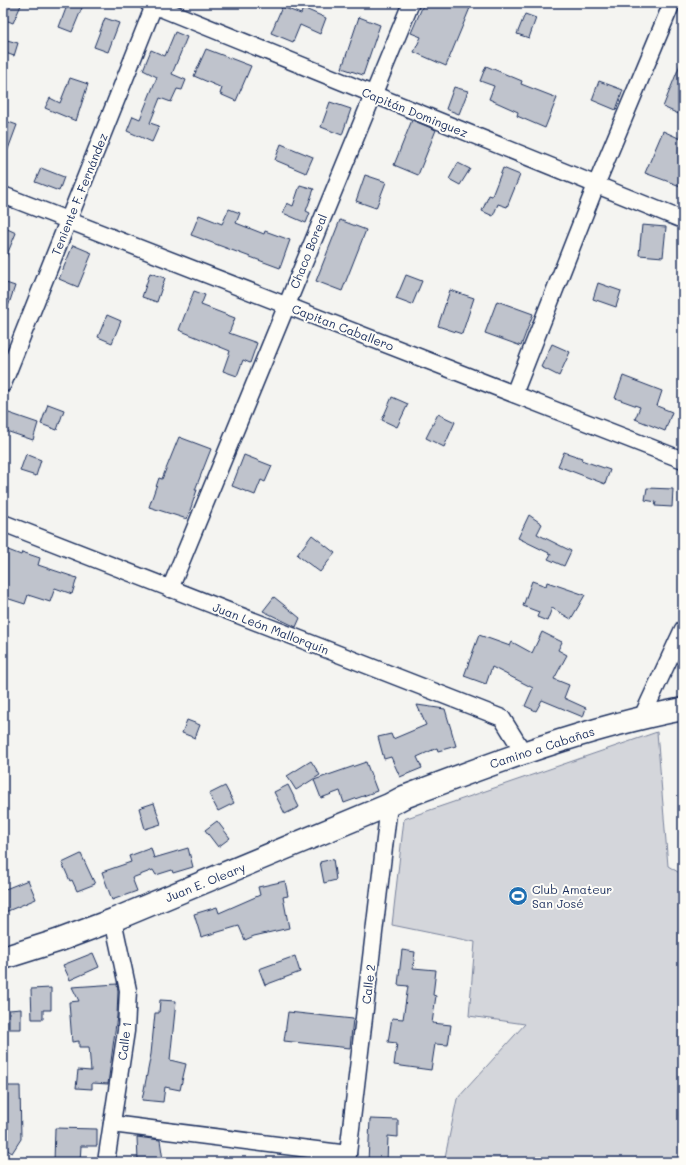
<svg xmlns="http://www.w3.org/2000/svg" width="686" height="1165" viewBox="0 0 686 1165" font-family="Mali,sans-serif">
	<rect width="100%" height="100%" fill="#f4f4f1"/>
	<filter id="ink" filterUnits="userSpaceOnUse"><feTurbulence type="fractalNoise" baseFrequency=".025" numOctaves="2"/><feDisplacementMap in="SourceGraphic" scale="8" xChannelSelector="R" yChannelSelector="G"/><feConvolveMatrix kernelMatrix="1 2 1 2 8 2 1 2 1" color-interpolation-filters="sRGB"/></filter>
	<g filter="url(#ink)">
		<polygon fill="#d4d6db" stroke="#78829c" points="657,732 668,866 683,875 683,1162 444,1162 457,1099 525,1024 469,1016 475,942 392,925 404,819"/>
		<g fill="#bfc3cc" stroke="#1b2f5e">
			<polygon points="5,3 22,3 13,23 3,19"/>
			<polygon points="68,3 84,3 72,32 59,27"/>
			<polygon points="424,3 472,3 446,66 414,52 421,37 411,33"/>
			<polygon points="282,7 301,14 303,8 326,18 320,34 300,25 293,42 271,33"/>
			<polygon points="525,14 536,18 529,38 517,34"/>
			<polygon points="359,17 380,25 363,75 342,68"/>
			<polygon points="105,18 119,23 108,52 94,47"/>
			<polygon points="175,32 187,37 172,74 186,80 182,90 177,89 171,102 160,98 150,123 159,126 152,142 127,131 133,116 140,119 157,77 143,70 151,50 165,56"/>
			<polygon points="7,40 18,43 14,56 3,52"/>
			<polygon points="206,49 251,66 236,101 220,94 222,88 194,76"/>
			<polygon points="683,57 683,116 663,107"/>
			<polygon points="486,66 522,81 521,84 557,98 545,128 517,116 518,112 489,99 494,86 480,81"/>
			<polygon points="70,78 88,84 76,121 45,108 50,98 60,103"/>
			<polygon points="599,81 623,90 616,110 592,100"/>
			<polygon points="454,87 468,91 459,114 446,109"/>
			<polygon points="330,102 351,109 342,135 321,127"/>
			<polygon points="3,120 17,125 4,160 3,160"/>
			<polygon points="412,120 436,130 418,175 394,165"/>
			<polygon points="663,131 683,140 683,187 645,173"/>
			<polygon points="281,144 313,157 306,173 275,160"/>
			<polygon points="458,163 470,169 460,185 449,179"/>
			<polygon points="41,168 64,177 59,191 35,182"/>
			<polygon points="503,168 520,175 507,207 498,204 493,216 482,211 489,195 492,196"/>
			<polygon points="365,175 386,182 376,208 356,201"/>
			<polygon points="300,185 314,189 306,211 310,213 306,223 283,213 287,203 293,206"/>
			<polygon points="229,209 240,213 236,223 264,234 265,231 290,240 280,268 191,235 199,215 222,224"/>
			<polygon points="340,220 366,230 342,291 316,281"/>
			<polygon points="642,225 666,227 663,257 639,255"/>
			<polygon points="3,227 16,233 3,264"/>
			<polygon points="73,245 92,253 78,287 59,279"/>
			<polygon points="150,273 165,278 157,302 142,297"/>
			<polygon points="406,275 422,281 412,305 396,299"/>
			<polygon points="3,282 15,286 5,316 3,316"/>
			<polygon points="598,283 621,291 616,307 593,299"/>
			<polygon points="450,290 474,298 462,334 438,326"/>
			<polygon points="194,291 205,295 201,305 235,318 229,333 257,343 250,363 243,360 237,376 223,371 230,351 179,330"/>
			<polygon points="497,301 533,314 521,346 485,333"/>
			<polygon points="107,315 121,321 112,343 98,337"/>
			<polygon points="552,344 570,352 559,376 541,367"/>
			<polygon points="623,376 662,391 657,406 672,412 665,431 635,419 640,407 615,398"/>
			<polygon points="392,397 408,404 397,427 382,420"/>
			<polygon points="48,404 64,410 57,430 41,424"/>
			<polygon points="3,411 38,423 33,440 3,430"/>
			<polygon points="438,414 455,422 444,447 426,438"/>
			<polygon points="179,437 211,449 195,490 197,490 187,519 149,507 159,478 162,479"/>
			<polygon points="564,452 582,458 581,460 610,470 605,484 558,466"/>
			<polygon points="26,454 41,460 36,476 20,471"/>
			<polygon points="244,455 272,466 265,482 261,480 255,495 232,486"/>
			<polygon points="647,488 673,489 672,507 655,506 656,502 645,500"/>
			<polygon points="529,515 542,524 537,534 571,551 564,566 548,559 551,554 518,538"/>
			<polygon points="312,535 335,553 320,572 297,555"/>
			<polygon points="3,548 21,555 22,552 40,558 38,565 77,578 72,594 55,588 50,602 28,595 25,604 3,597"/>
			<polygon points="532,581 546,586 547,582 585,595 571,619 552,608 547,621 537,617 539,612 523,606"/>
			<polygon points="274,597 300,618 296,627 263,611"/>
			<polygon points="542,632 562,642 558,650 567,655 554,679 569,685 564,698 586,708 583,717 542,700 536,711 525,706 533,688 492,667 486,684 464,676 479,635 510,646 512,642 532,653"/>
			<polygon points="417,705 445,709 456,746 438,751 437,748 417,757 422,768 400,777 391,757 384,759 378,737 391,734 393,739 426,725"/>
			<polygon points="187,720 200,725 195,738 182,733"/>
			<polygon points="311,761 320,775 296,790 287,776"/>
			<polygon points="366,762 377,791 344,803 340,791 321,798 314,780"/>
			<polygon points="288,785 299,807 285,814 274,792"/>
			<polygon points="225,786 234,803 218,811 209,794"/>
			<polygon points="154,803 161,824 145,829 139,808"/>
			<polygon points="217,821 230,838 218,847 205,830"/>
			<polygon points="151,848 154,858 188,848 193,867 173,873 172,870 156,875 153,870 132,878 137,891 112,900 102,872 131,862 129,856"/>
			<polygon points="81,854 95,884 77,891 72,880 70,881 62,863"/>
			<polygon points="333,859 336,880 324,883 320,862"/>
			<polygon points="28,880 36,899 3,913 3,890"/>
			<polygon points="285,881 288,896 283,897 289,928 254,936 245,940 239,926 201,937 194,914 217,907 219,913 260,895 258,887"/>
			<polygon points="402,950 415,952 413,968 436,970 433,995 436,996 432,1023 451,1025 448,1045 435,1044 431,1070 394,1065 397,1043 388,1042 392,1018 403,1019 408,986 398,985"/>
			<polygon points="93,953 99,967 70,980 63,965"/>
			<polygon points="295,956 300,972 265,985 259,969"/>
			<polygon points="117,984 118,991 117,1016 108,1084 92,1083 92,1089 76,1088 78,1070 91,1071 89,1047 79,1047 79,1041 72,1042 69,1002 79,1001 72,987"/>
			<polygon points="51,988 51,1010 43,1010 43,1019 32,1019 31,989"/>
			<polygon points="160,1000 176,1001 170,1060 186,1064 180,1090 165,1087 163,1102 142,1100 151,1054 155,1013 159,1013"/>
			<polygon points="21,1009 21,1029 9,1029 9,1010"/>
			<polygon points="288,1012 353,1019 350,1048 284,1041"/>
			<polygon points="4,1086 20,1086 21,1139 12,1153 3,1147"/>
			<polygon points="370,1119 398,1120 398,1137 388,1136 387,1162 368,1162"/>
			<polygon points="55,1128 97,1129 97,1146 81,1146 80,1162 54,1162"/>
			<polygon points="137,1137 160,1140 163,1160 138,1161"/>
		</g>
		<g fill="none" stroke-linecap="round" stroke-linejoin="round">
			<defs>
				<g id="street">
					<polyline points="148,3 683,220"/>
					<polyline points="3,195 683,460"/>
					<polyline points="3,384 155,3"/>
					<polyline points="514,394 596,185 672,3"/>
					<polyline points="3,523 502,718 523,752"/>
					<polyline points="170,589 411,3"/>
					<polyline points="642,717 683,629"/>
					<polyline points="112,1124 348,1154"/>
					<polyline points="106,1162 126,1031 128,990 113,920"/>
					<polyline points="347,1162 389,805"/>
				</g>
				<path id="secondary" d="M 3,958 L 57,941 L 113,920 L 389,805 L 404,797 C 496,762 585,728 683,709"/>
			</defs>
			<use href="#street" stroke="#1b2f5e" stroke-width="19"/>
			<use href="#secondary" stroke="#1b2f5e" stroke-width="25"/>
			<use href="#street" stroke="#fdfcf7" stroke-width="16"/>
			<use href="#secondary" stroke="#fdfcf7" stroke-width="22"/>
		</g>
	</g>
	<defs>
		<symbol id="stadium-disc" viewBox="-11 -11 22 22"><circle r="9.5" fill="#1f6fb2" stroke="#fdfcf7"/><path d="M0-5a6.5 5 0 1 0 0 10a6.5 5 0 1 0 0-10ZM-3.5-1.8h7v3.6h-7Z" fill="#fff"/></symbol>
	</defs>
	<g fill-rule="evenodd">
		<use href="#stadium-disc" x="507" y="885" width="22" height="22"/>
	</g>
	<g text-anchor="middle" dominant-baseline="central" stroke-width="4" stroke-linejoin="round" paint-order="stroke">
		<g font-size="12" fill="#1b2f5e" stroke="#fdfcf7">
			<text transform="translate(415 112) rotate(22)">Capitán Dominguez</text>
			<text transform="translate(79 194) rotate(-68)">Teniente F. Fernández</text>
			<text transform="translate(308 251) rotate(-68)">Chaco Boreal</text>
			<text transform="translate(343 327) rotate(21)">Capitan Caballero</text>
			<text transform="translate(271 628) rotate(21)">Juan León Mallorquín</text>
			<text transform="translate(542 747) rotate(-18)">Camino a Cabañas</text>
			<text transform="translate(205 882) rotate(-22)">Juan E. Oleary</text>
			<text transform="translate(368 984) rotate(-83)">Calle 2</text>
			<text transform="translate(124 1041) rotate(-83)">Calle 1</text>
		</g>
		<g font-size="12" fill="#1b2f5e" stroke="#fdfcf7" text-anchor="start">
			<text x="532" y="889">Club Amateur<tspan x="532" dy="14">San José</tspan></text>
		</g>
	</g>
	<rect width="686" height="1165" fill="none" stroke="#fdfcf7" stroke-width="16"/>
	<rect x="8" y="8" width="670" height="1149" fill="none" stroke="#1b2f5e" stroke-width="1.5" filter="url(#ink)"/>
</svg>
